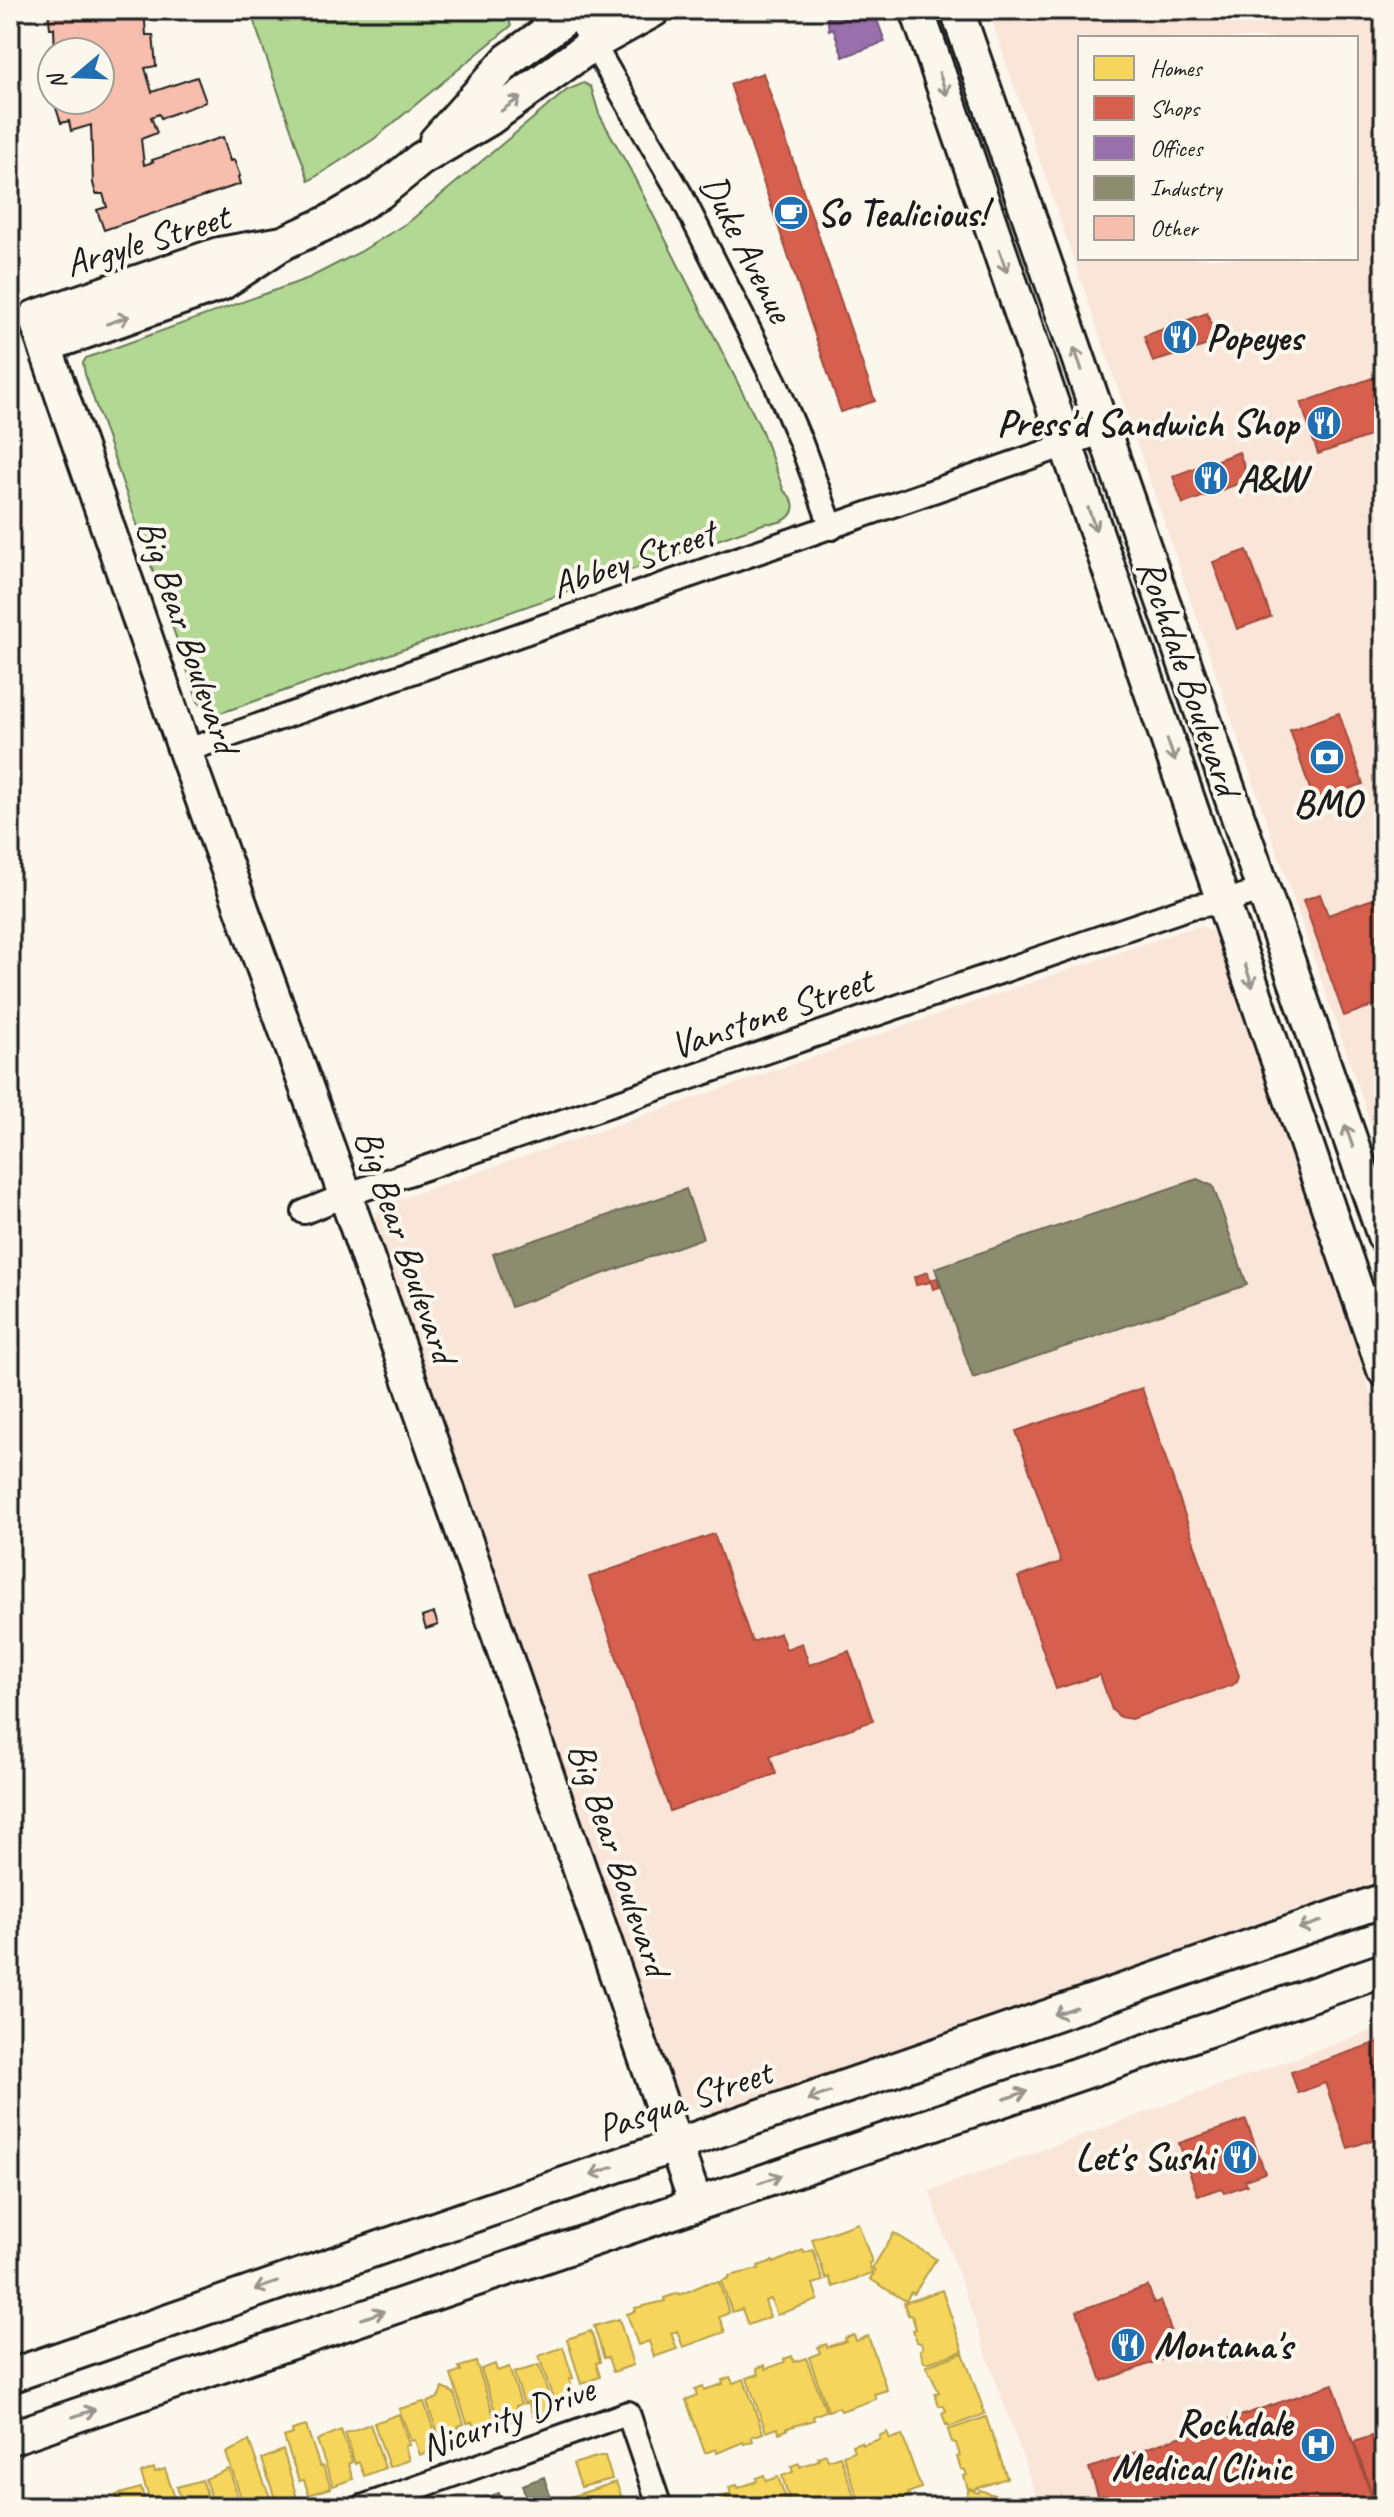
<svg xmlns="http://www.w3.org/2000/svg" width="1394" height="2517" viewBox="0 0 1394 2517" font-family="Caveat,sans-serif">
	<rect width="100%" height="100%" fill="#fbf7ec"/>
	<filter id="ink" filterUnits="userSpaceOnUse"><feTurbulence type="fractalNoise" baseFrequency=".0125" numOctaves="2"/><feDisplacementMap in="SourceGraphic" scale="16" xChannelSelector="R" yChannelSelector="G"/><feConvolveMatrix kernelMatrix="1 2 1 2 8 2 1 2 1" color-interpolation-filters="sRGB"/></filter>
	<g filter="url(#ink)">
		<g fill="#fae6d9" fill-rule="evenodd">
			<path d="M 988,10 L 1384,10 L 1384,1162 L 1282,866 ZM 1080,38 L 1356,38 L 1356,258 L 1080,258 Z"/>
			<polygon points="1201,926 1212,931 1222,942 1384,1433 1384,1879 718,2112 698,2110 684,2103 671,2091 370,1229 376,1214 388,1203 1184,930"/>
			<polygon points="1384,2026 1384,2507 1040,2507 929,2191"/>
		</g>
		<g fill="#b2d893" stroke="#677a58" stroke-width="2">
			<polygon points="250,10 506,10 511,26 374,139 309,181"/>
			<path d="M 584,83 L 591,87 L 599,114 L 631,171 L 761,429 L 784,491 C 805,507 788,526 766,523 L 218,714 L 207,713 L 198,701 L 85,374 L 83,363 L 86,358 L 309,278 L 360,252 L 410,221 L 567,90 Z"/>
		</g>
		<g fill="#f6d55c" stroke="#b59e49" stroke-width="2">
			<polygon points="858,2223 872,2262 869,2263 872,2273 833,2287 829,2277 826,2279 812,2239"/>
			<polygon points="894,2233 936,2259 914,2294 911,2292 906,2301 870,2279 875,2271 872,2269"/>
			<polygon points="803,2250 804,2253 813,2250 823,2281 813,2284 818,2300 777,2315 771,2299 765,2301 770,2317 748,2325 742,2309 732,2312 721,2281 729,2278 729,2276 759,2269 758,2266 773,2261 774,2263"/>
			<polygon points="719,2282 729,2313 719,2317 725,2332 683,2347 677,2331 671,2333 677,2349 654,2357 649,2341 638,2345 627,2314 636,2311 635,2308 665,2301 664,2298 679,2293 680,2295 707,2283"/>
			<polygon points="942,2290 963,2351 927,2363 924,2362 920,2350 923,2348 921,2343 917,2342 913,2330 916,2329 912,2316 908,2315 904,2303"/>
			<polygon points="619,2319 633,2365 613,2372 608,2357 604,2358 594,2326"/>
			<polygon points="591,2331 599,2357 600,2362 596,2363 600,2377 581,2384 567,2339"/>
			<polygon points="854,2335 856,2341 868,2336 887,2390 874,2394 876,2399 841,2411 839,2407 828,2411 809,2357 820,2353 818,2347 826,2344 827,2347 846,2341 845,2338"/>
			<polygon points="563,2347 572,2375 573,2378 569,2379 574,2395 554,2402 539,2356"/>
			<polygon points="963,2353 985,2414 949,2427 948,2424 946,2425 942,2413 946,2411 944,2406 939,2406 935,2394 939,2392 926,2366"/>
			<polygon points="792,2356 794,2362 806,2358 826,2411 813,2416 814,2420 787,2428 787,2430 779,2433 778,2428 766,2432 747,2378 759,2374 757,2368 765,2365 766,2369 785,2362 784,2359"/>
			<polygon points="476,2362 497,2425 476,2433 472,2422 467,2423 451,2375 461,2371 459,2367"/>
			<polygon points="495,2364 497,2371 509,2367 521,2404 516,2406 520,2418 500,2425 481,2369"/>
			<polygon points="539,2365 553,2409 533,2416 528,2402 524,2404 514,2373"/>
			<polygon points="730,2377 733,2383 744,2379 763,2433 751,2437 753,2441 744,2444 743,2442 717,2453 716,2449 705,2453 686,2400 697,2395 695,2389 703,2386 704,2390 723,2384 722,2380"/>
			<polygon points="443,2388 454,2393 464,2424 458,2426 463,2439 442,2446 427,2402 438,2398"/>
			<polygon points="424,2402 440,2448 420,2455 415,2440 411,2441 399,2409"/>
			<polygon points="399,2414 409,2445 405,2446 409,2460 389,2467 374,2423"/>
			<polygon points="986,2417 1007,2478 972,2490 971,2488 968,2489 964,2476 967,2475 965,2470 961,2469 957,2457 960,2456 956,2443 952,2442 948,2430"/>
			<polygon points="370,2424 385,2468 364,2476 359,2462 355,2464 345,2433"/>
			<polygon points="306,2426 320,2467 323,2466 331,2488 309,2495 304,2480 299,2481 284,2437 293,2434 292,2430"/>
			<polygon points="341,2430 352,2462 348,2464 353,2479 333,2486 317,2440"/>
			<polygon points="887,2432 890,2439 902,2435 921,2488 908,2493 910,2496 880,2507 861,2507 843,2455 854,2451 852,2445 861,2442 862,2445 880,2439 879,2436"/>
			<polygon points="249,2441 265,2485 274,2506 251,2507 248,2498 242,2500 226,2453"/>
			<polygon points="283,2450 297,2498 277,2505 262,2459"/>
			<polygon points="826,2454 828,2460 840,2456 858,2507 792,2507 782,2476 793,2472 791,2466 799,2463 800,2467 819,2460 818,2457"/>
			<polygon points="600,2456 605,2456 612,2479 581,2487 573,2464"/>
			<polygon points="154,2468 155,2472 165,2469 178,2507 152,2507 141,2473"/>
			<polygon points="229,2469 239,2501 235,2503 236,2507 214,2507 205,2479"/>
			<polygon points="764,2475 766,2481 778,2477 789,2507 723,2507 720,2497 731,2494 729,2487 737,2485 738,2488 757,2481 756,2478"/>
			<polygon points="202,2480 211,2507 184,2507 177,2487"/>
			<polygon points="616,2482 622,2498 616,2500 618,2507 573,2507 570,2497"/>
			<polygon points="141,2488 147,2507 120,2507 116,2495"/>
			<polygon points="969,2489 978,2493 980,2490 1020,2504 1019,2507 962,2507"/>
		</g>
		<g fill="#d6604d" stroke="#9e4c3e" stroke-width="2">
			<polygon points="763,73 875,401 841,412 730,84"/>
			<polygon points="1207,313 1216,338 1207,341 1208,345 1153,362 1144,336"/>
			<polygon points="1384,374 1384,431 1318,454 1301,403"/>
			<polygon points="1239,452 1249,480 1183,504 1173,476"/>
			<polygon points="1247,550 1271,617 1237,629 1213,562"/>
			<polygon points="1339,713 1363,784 1314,801 1290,730"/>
			<polygon points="1320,894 1328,915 1384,895 1384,1002 1344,1016 1303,900"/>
			<polygon points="928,1272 930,1280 937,1278 940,1287 933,1289 931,1282 916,1285 914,1277"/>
			<polygon points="1142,1388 1239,1676 1237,1681 1233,1685 1131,1719 1120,1717 1112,1710 1100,1675 1056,1689 1018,1577 1061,1562 1016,1431"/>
			<polygon points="714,1534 752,1642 780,1633 786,1649 802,1643 809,1665 849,1651 873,1721 770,1756 776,1774 670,1811 589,1577"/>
			<polygon points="1384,2040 1384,2136 1348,2148 1325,2083 1298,2093 1291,2072"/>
			<polygon points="1246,2120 1265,2173 1245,2180 1247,2185 1224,2193 1221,2188 1198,2196 1179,2143"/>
			<polygon points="1148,2286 1154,2303 1160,2301 1171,2330 1163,2333 1172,2356 1102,2381 1077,2311"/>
			<polygon points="1333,2384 1375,2507 1102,2507 1089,2468"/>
			<polygon points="1384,2432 1384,2507 1377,2507 1354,2442"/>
		</g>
		<polygon fill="#9970ab" stroke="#745780" stroke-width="2" points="826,10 878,10 879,13 875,14 885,42 843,57 833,28 829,30"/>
		<g fill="#8c8c6e" stroke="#6a6a55" stroke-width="2">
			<polygon points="1197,1179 1213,1186 1247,1285 973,1378 935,1268"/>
			<polygon points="686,1189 703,1238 511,1307 493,1254"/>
			<polygon points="544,2477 552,2501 529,2507 522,2485"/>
			<polygon points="499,2493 504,2507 478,2507 476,2501"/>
		</g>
		<g fill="#f7beae" stroke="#1c1c1c" stroke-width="2">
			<polygon points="48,10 144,10 146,35 153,35 156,66 145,68 152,92 197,77 206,102 161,118 159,114 151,117 157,133 141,139 144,165 153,162 152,160 223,137 230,161 234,160 240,176 238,177 240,184 104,230 97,210 107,207 103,194 96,194 93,183 91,125 71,131 69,121 61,123 55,105 58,104 56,100 100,100 100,52 55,52 54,28 50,28"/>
			<polygon points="434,1613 438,1625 426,1629 422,1617"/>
		</g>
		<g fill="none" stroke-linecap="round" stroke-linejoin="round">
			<defs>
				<g id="street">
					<polyline points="574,11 681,195 775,382 801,443 832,528"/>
					<polyline points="185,751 1103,432"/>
					<polyline points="304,1212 346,1195 1190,907 1224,902 1264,889"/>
					<polyline points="362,2507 628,2413 660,2507"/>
				</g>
				<g id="secondary">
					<polyline points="917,10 1384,1370"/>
					<polyline points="957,10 1384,1236"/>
					<polyline points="436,141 508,60 577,10"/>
					<polyline points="283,243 219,254 35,317 185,751 356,1225 696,2204"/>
					<polyline points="45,346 221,284 283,243 329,222 379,193 421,159 489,119 593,44 654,10"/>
					<polyline points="10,2376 1384,1900"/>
					<polyline points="10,2438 1384,1970"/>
				</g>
			</defs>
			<use href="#street" stroke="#1c1c1c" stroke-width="28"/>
			<use href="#secondary" stroke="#1c1c1c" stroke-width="38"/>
			<use href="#street" stroke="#fbf7ec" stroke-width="22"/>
			<use href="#secondary" stroke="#fbf7ec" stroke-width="32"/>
		</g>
		<defs><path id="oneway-shaft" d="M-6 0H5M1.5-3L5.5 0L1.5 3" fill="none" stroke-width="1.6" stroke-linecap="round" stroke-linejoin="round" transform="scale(2)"/></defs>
		<g stroke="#97948e">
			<use href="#oneway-shaft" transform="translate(943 84) rotate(71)"/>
			<use href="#oneway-shaft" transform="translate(511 104) rotate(-36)"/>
			<use href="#oneway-shaft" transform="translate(1003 261) rotate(71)"/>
			<use href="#oneway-shaft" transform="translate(118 320) rotate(-19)"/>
			<use href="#oneway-shaft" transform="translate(1078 359) rotate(-109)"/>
			<use href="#oneway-shaft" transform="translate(1092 519) rotate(71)"/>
			<use href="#oneway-shaft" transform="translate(1171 750) rotate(71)"/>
			<use href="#oneway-shaft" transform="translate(1249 976) rotate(71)"/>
			<use href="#oneway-shaft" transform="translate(1349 1136) rotate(-109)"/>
			<use href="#oneway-shaft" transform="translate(1310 1925) rotate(161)"/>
			<use href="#oneway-shaft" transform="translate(1065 2011) rotate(161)"/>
			<use href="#oneway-shaft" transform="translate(1016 2095) rotate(-19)"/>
			<use href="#oneway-shaft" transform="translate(819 2096) rotate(161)"/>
			<use href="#oneway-shaft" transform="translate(602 2171) rotate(161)"/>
			<use href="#oneway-shaft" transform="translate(770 2179) rotate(-19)"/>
			<use href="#oneway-shaft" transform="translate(266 2286) rotate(161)"/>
			<use href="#oneway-shaft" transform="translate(373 2315) rotate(-19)"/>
			<use href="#oneway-shaft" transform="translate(84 2413) rotate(-19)"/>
		</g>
	</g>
	<defs>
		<symbol id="cafe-disc" viewBox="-11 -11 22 22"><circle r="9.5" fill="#1f6fb2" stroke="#fbf7ec"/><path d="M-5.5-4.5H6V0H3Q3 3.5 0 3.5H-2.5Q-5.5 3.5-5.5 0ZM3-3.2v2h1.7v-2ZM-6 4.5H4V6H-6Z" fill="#fff"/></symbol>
		<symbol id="restaurant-disc" viewBox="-11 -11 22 22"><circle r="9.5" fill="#1f6fb2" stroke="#fbf7ec"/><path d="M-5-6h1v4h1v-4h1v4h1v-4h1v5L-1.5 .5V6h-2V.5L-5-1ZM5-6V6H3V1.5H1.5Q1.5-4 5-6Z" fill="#fff"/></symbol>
		<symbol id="bank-disc" viewBox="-11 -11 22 22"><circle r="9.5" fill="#1f6fb2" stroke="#fbf7ec"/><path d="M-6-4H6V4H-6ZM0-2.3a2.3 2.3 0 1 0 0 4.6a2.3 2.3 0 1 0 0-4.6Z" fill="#fff"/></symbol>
		<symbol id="hospital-disc" viewBox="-11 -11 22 22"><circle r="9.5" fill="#1f6fb2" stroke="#fbf7ec"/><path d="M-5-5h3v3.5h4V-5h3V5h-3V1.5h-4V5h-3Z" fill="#fff"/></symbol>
	</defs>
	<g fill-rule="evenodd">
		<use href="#cafe-disc" x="771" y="193" width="40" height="40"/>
		<use href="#restaurant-disc" x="1160" y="317" width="40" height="40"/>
		<use href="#restaurant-disc" x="1304" y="403" width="40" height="40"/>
		<use href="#restaurant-disc" x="1191" y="458" width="40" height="40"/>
		<use href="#bank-disc" x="1307" y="737" width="40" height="40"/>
		<use href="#restaurant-disc" x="1220" y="2137" width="40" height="40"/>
		<use href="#restaurant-disc" x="1108" y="2325" width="40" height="40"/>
		<use href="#hospital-disc" x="1298" y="2425" width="40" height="40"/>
	</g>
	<g text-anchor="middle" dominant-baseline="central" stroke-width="8" stroke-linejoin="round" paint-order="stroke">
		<g font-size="38" font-weight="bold" fill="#1c1c1c" stroke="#fbf7ec" text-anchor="start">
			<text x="817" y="213">So Tealicious!</text>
			<text x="1206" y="337">Popeyes</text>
			<text x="1298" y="423" text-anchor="end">Press'd Sandwich Shop</text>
			<text x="1237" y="478">A&amp;W</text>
			<text x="1327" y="803" text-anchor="middle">BMO</text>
			<text x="1214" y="2157" text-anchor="end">Let's Sushi</text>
			<text x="1154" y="2345">Montana's</text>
			<text x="1292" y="2423" text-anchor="end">Rochdale<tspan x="1292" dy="44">Medical Clinic</tspan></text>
		</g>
		<g font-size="38" fill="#1c1c1c" stroke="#fbf7ec">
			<text transform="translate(147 240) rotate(-17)">Argyle Street</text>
			<text transform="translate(747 248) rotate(63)">Duke Avenue</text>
			<text transform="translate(633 559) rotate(-19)">Abbey Street</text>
			<text transform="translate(188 636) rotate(71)">Big Bear Boulevard</text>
			<text transform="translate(1189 677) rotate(71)">Rochdale Boulevard</text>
			<text transform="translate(771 1013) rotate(-19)">Vanstone Street</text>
			<text transform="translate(406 1246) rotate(71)">Big Bear Boulevard</text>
			<text transform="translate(619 1859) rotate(71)">Big Bear Boulevard</text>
			<text transform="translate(684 2100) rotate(-19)">Pasqua Street</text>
			<text transform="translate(507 2418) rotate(-20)">Nicurity Drive</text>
		</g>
	</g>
	<rect width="1394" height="2517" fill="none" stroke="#fbf7ec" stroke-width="40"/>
	<rect x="20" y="20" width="1354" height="2477" fill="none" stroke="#1c1c1c" stroke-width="3" filter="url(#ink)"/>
	<rect x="1078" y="36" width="280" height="224" fill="#fbf7ec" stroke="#a29f99" stroke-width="2"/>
	<rect x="1094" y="56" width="40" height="24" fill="#f6d55c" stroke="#a29f99" stroke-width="2"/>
	<text x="1150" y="76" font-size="24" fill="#1c1c1c">Homes</text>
	<rect x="1094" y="96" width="40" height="24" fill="#d6604d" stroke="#a29f99" stroke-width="2"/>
	<text x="1150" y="116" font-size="24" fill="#1c1c1c">Shops</text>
	<rect x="1094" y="136" width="40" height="24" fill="#9970ab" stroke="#a29f99" stroke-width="2"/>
	<text x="1150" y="156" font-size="24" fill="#1c1c1c">Offices</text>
	<rect x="1094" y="176" width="40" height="24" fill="#8c8c6e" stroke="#a29f99" stroke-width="2"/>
	<text x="1150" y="196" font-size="24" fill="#1c1c1c">Industry</text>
	<rect x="1094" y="216" width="40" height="24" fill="#f7beae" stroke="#a29f99" stroke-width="2"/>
	<text x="1150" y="236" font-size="24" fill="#1c1c1c">Other</text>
	<g transform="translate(76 76) rotate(251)"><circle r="38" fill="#fbf7ec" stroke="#a29f99" stroke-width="2"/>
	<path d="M0-6L14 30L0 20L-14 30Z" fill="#1f6fb2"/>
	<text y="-12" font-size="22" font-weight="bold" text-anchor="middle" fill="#1c1c1c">N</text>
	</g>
</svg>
